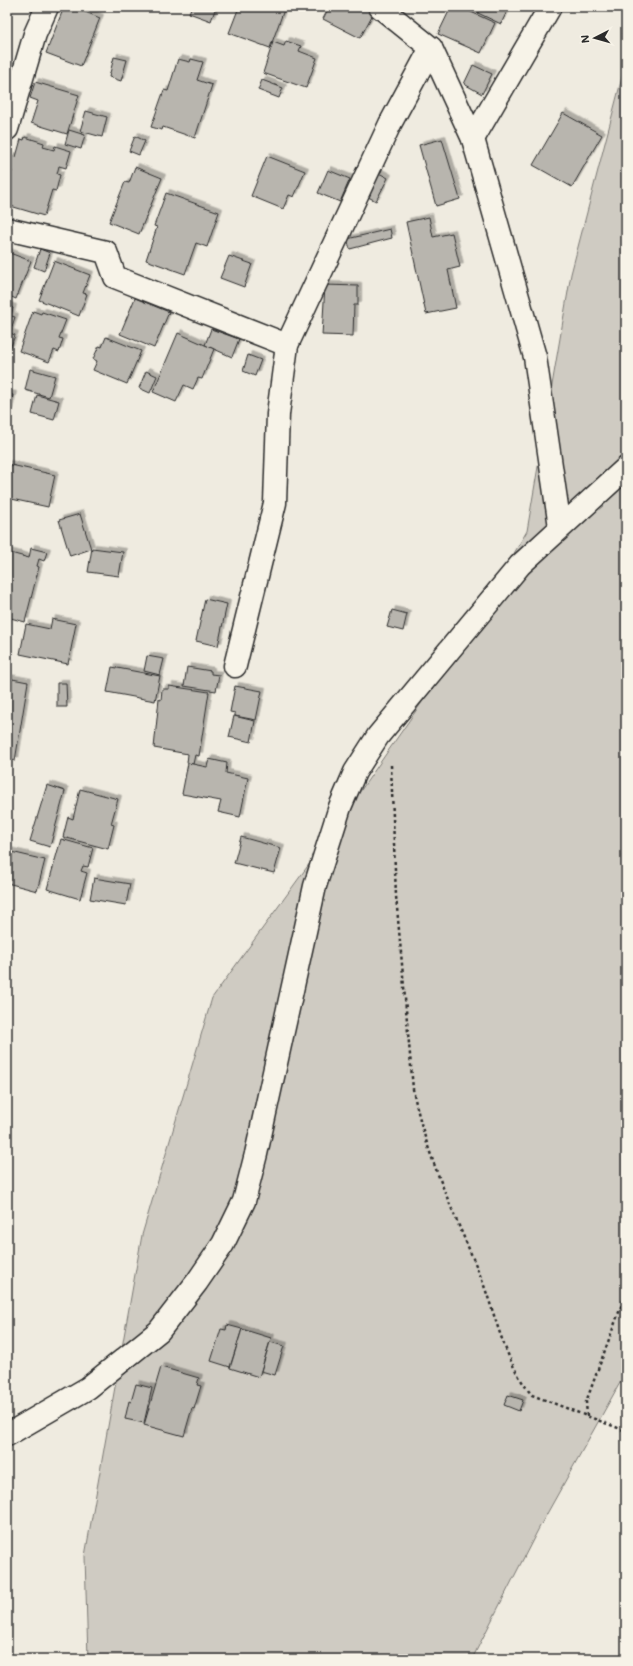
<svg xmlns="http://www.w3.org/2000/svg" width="633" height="1666" viewBox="0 0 633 1666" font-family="Mali,sans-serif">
	<defs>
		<filter id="shadow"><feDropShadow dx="3.5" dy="-3.5" stdDeviation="0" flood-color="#0004"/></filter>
	</defs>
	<rect width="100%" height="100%" fill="#efebe0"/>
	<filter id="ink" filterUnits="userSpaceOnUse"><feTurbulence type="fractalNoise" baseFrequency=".025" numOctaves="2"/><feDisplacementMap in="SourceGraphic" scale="8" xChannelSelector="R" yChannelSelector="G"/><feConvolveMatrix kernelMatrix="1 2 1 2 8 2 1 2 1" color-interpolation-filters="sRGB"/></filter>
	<g filter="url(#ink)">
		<polygon fill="#cfcbc2" stroke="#7d7b76" points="626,62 626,1372 539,1528 472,1659 88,1659 85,1556 142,1235 212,998 323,845 458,650 527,531 571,274"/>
		<g fill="#b8b5ae" stroke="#2b2b2b" filter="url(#shadow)">
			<polygon points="64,7 73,7 100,18 81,66 46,53"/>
			<polygon points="189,7 216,7 211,21 189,13 191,8"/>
			<polygon points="239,7 285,7 270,48 229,33"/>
			<polygon points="329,7 364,7 374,12 360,38 323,19"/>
			<polygon points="451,7 460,7 495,23 481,53 438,34"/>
			<polygon points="481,7 509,7 501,24 478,13"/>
			<polygon points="286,41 301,46 299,51 317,58 306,88 263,73 273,42 284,46"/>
			<polygon points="114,57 127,60 121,81 109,77"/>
			<polygon points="178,59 190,62 191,59 203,62 197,80 212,85 195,138 163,127 162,130 151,127 164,90 168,91"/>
			<polygon points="473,65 492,74 482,94 464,84"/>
			<polygon points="262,80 283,88 279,98 258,90"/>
			<polygon points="35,82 79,95 67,134 31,123 38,101 30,98"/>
			<polygon points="86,111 107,117 102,137 80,131"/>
			<polygon points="563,113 602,135 572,187 533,165"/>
			<polygon points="69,130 85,135 81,149 65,144"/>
			<polygon points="135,136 145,141 139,155 129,151"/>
			<polygon points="25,137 44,143 43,147 54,150 55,146 71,151 66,168 59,166 57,174 60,175 56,191 52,190 44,216 7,205 7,187 12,171 7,170 11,156 16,157 21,139 24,140"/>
			<polygon points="442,139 460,199 436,206 419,145"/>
			<polygon points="267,156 305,171 294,197 289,195 283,209 251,196"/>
			<polygon points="135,167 162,178 139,234 109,222 125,182 129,183"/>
			<polygon points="328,170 350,179 340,202 318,193"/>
			<polygon points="379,173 388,178 376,201 366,196"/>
			<polygon points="166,193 219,212 207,247 196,243 185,274 146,260 157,227 154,226"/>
			<polygon points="429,217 433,237 452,233 460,267 448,270 456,308 426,314 406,222"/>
			<polygon points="390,229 392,238 350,249 347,239"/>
			<polygon points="40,249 50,253 44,271 34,267"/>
			<polygon points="7,252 31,261 16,299 7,295"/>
			<polygon points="229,256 252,264 244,287 220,278"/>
			<polygon points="54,261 90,275 83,293 87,294 79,316 39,300"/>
			<polygon points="325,285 358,286 358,305 354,305 353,336 322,335"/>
			<polygon points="135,298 169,312 154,348 120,334"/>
			<polygon points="7,306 13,308 11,316 15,317 10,333 15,335 10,349 7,348"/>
			<polygon points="33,311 41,314 42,312 66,320 59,338 63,339 59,352 54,350 49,362 19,351"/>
			<polygon points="211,329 239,339 232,357 205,345"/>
			<polygon points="178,333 214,349 202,379 198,378 193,389 184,385 176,402 153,392"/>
			<polygon points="106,337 141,351 127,384 93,370 97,361 93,359 99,346 102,347"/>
			<polygon points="248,355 261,360 255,376 243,371"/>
			<polygon points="30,369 55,376 49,397 25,390"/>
			<polygon points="146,371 157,376 150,393 139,388"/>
			<polygon points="7,394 13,395 7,421"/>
			<polygon points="37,395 59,401 54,420 32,414"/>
			<polygon points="7,464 55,475 48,507 7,498"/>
			<polygon points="80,514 91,549 70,556 59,520"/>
			<polygon points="31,548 47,552 44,561 39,559 37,566 39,567 25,622 7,617 7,552 29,558"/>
			<polygon points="92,548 123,552 119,576 88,572"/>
			<polygon points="205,599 227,604 218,646 196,641"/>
			<polygon points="392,610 407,614 403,631 387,627"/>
			<polygon points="52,619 76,624 68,664 20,654 26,624 50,629"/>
			<polygon points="147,656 164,659 160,675 144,671"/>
			<polygon points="112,667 160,676 155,701 107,692"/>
			<polygon points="187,667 211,671 211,674 219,675 216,691 184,686"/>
			<polygon points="7,678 28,682 15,761 7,759"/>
			<polygon points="57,683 66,683 67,707 57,707"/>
			<polygon points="169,686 209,692 199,756 195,755 193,764 187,763 188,754 154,748 159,699 161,700 162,689 169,689"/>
			<polygon points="235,686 262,691 256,720 235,716 235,713 230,712"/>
			<polygon points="234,716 255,721 251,742 229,737"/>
			<polygon points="209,759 227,763 226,773 248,778 240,817 218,812 221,801 182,794 188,763 207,767"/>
			<polygon points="47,785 65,791 50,847 30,841"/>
			<polygon points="80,789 118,799 111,824 114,825 108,849 63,837 68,817 73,819"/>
			<polygon points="241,837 281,848 274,873 234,863"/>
			<polygon points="61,839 93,848 88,867 83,866 81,871 87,873 80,899 47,889"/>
			<polygon points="7,851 45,860 37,891 7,883"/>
			<polygon points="94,878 130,884 126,905 90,899"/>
			<polygon points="227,1325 242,1329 230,1367 211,1361 221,1329 226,1330"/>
			<polygon points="242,1329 271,1338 259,1377 230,1368"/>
			<polygon points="270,1342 284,1346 275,1375 261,1371"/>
			<polygon points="161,1367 199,1378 197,1385 201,1386 194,1409 192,1408 184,1436 144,1425"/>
			<polygon points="136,1384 152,1388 144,1423 125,1419 129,1401 131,1402"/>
			<polygon points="508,1395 523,1400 519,1411 504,1405"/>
		</g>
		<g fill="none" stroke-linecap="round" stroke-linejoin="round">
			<defs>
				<g id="minor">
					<polyline points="380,7 431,48 473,139 550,7"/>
					<polyline points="7,129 35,34 47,7"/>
					<polyline points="473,139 535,357 560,527"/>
					<polyline points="7,229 106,252 115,277 287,345"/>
					<polyline points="235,666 275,503 278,414 287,345 390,124 431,48"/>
				</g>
				<polyline id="tertiary" points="7,1435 88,1388 159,1331 197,1282 223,1244 244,1201 256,1154 315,886 340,807 355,772 378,736 520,565 626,468"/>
			</defs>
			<use href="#minor" stroke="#2b2b2b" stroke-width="25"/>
			<use href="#tertiary" stroke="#2b2b2b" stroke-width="25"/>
			<g stroke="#2b2b2b" stroke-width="2.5" stroke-dasharray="3 3" stroke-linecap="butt">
				<path d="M 391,765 L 396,896 L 413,1089 C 425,1154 455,1215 480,1275 C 496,1315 504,1362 532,1395 L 626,1431"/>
				<polyline points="587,1416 586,1402 626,1293"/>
			</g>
			<use href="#minor" stroke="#f7f3e8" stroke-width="22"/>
			<use href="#tertiary" stroke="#f7f3e8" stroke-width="22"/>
		</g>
	</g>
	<rect width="633" height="1666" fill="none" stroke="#f7f3e8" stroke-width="24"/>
	<rect x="12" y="12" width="609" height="1642" fill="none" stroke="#2b2b2b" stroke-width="1.5" filter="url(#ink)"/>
	<g transform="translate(595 38) rotate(264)" stroke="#f7f3e8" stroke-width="3" paint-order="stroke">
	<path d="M0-3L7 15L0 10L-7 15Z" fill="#2b2b2b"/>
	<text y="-6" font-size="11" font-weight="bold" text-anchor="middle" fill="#2b2b2b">N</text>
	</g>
</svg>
